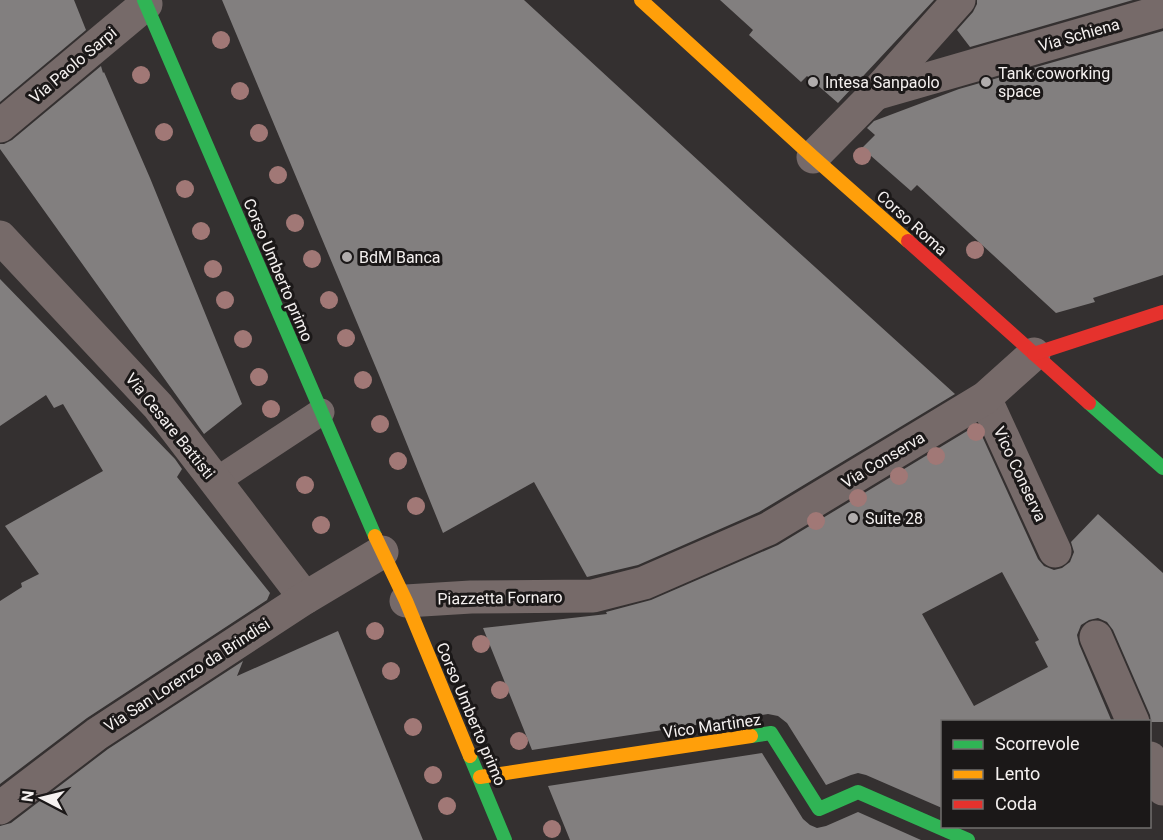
<svg xmlns="http://www.w3.org/2000/svg" width="1163" height="840" viewBox="0 0 1163 840" font-family="Roboto,sans-serif">
	<rect width="100%" height="100%" fill="#343030"/>
	<g fill="#827f7f" fill-rule="evenodd">
		<polygon points="0,0 74,0 86,30 0,102"/>
		<polygon points="222,0 524,0 751,209 955,394 759,512 638,565 587,577 534,482 443,533 379,375"/>
		<polygon points="720,0 934,0 838,103 807,76 801,82 749,35 753,30"/>
		<polygon points="977,0 1133,0 970,47 957,30 973,12 977,4"/>
		<polygon points="1163,31 1163,275 1093,298 1095,302 1056,313 917,185 911,191 862,148 875,135 867,128 874,121 959,89"/>
		<polygon points="101,66 103,73 104,72 150,178 242,404 204,434 0,149 0,144 4,144 12,140"/>
		<polygon points="0,279 175,459 182,469 177,477 270,593 267,600 87,718 0,784 0,601 22,587 21,583 39,574 5,526 103,471 63,404 54,408 46,395 0,426"/>
		<path d="M 977,425 L 1038,559 L 1044,566 L 1054,570 L 1062,568 L 1070,562 L 1074,552 L 1071,542 L 1098,514 L 1163,573 L 1163,722 L 1151,722 L 1150,715 L 1113,630 L 1107,622 L 1098,618 L 1089,620 L 1081,625 L 1077,635 L 1079,644 L 1112,722 L 942,722 L 942,808 L 866,775 L 858,773 L 851,775 L 826,785 L 787,723 L 778,716 L 768,714 L 532,750 L 483,628 L 607,614 L 606,612 L 651,600 L 778,545 ZM 1002,572 L 1039,640 L 1035,642 L 1048,667 L 974,706 L 922,614 Z"/>
		<polygon points="338,631 423,840 0,840 0,826 11,823 108,749 243,661 237,676"/>
		<polygon points="762,753 803,819 810,825 817,828 826,826 858,812 921,840 570,840 548,786"/>
	</g>
	<g fill="none" stroke-linecap="round" stroke-linejoin="round">
		<polyline stroke="#766a69" stroke-width="27" points="216,481 321,412"/>
		<g stroke="#766a69" stroke-width="33">
			<polyline points="875,94 1163,11"/>
			<polyline points="0,126 146,4"/>
			<polyline points="813,157 875,94 959,0"/>
			<polyline points="0,237 158,406 305,598"/>
			<polyline points="985,398 1055,551"/>
			<polyline points="406,601 471,597 593,596 644,583 768,529 985,398 1034,354"/>
			<polyline points="1096,637 1133,722"/>
			<polyline points="1150,758 1163,789"/>
			<polyline points="0,808 97,734 305,598 382,552"/>
		</g>
		<g stroke="#30b455" stroke-width="14">
			<polyline points="144,0 375,536"/>
			<polyline points="1089,403 1163,468"/>
			<polyline points="751,736 771,733 819,809 858,792 968,840"/>
			<polyline points="470,756 505,840"/>
		</g>
		<g stroke="#ff9f0a" stroke-width="14">
			<polyline points="641,0 813,157 908,241"/>
			<polyline points="375,536 406,601 470,756"/>
			<polyline points="480,777 751,736"/>
		</g>
		<g stroke="#e5322d" stroke-width="14">
			<polyline points="908,241 1089,403"/>
			<polyline points="1034,354 1163,312"/>
		</g>
	</g>
	<g fill="#a17876">
		<circle cx="221" cy="40" r="9"/>
		<circle cx="141" cy="75" r="9"/>
		<circle cx="240" cy="91" r="9"/>
		<circle cx="164" cy="132" r="9"/>
		<circle cx="259" cy="133" r="9"/>
		<circle cx="862" cy="156" r="9"/>
		<circle cx="278" cy="175" r="9"/>
		<circle cx="185" cy="189" r="9"/>
		<circle cx="295" cy="223" r="9"/>
		<circle cx="201" cy="231" r="9"/>
		<circle cx="975" cy="250" r="9"/>
		<circle cx="312" cy="259" r="9"/>
		<circle cx="213" cy="269" r="9"/>
		<circle cx="225" cy="300" r="9"/>
		<circle cx="329" cy="300" r="9"/>
		<circle cx="346" cy="338" r="9"/>
		<circle cx="243" cy="339" r="9"/>
		<circle cx="259" cy="377" r="9"/>
		<circle cx="363" cy="380" r="9"/>
		<circle cx="271" cy="409" r="9"/>
		<circle cx="380" cy="424" r="9"/>
		<circle cx="976" cy="432" r="9"/>
		<circle cx="936" cy="456" r="9"/>
		<circle cx="398" cy="461" r="9"/>
		<circle cx="899" cy="476" r="9"/>
		<circle cx="305" cy="485" r="9"/>
		<circle cx="858" cy="498" r="9"/>
		<circle cx="416" cy="506" r="9"/>
		<circle cx="816" cy="521" r="9"/>
		<circle cx="321" cy="525" r="9"/>
		<circle cx="375" cy="631" r="9"/>
		<circle cx="481" cy="644" r="9"/>
		<circle cx="391" cy="671" r="9"/>
		<circle cx="500" cy="690" r="9"/>
		<circle cx="413" cy="727" r="9"/>
		<circle cx="519" cy="741" r="9"/>
		<circle cx="433" cy="775" r="9"/>
		<circle cx="447" cy="806" r="9"/>
		<circle cx="552" cy="829" r="9"/>
	</g>
	<g fill="#b1adad" stroke="#1b1818" stroke-width="2">
		<circle cx="813" cy="82" r="6"/>
		<circle cx="986" cy="82" r="6"/>
		<circle cx="347" cy="257" r="6"/>
		<circle cx="853" cy="518" r="6"/>
	</g>
	<g text-anchor="middle" dominant-baseline="central" stroke-width="6" stroke-linejoin="round" paint-order="stroke">
		<g font-size="16" fill="#f5f1f0" stroke="#1b1818">
			<text transform="translate(1079 35) rotate(-16)">Via Schiena</text>
			<text transform="translate(73 65) rotate(-40)">Via Paolo Sarpi</text>
			<text transform="translate(912 223) rotate(42)">Corso Roma</text>
			<text transform="translate(278 270) rotate(67)">Corso Umberto primo</text>
			<text transform="translate(170 426) rotate(51)">Via Cesare Battisti</text>
			<text transform="translate(883 460) rotate(-31)">Via Conserva</text>
			<text transform="translate(1020 474) rotate(65)">Vico Conserva</text>
			<text transform="translate(500 598) rotate(-1)">Piazzetta Fornaro</text>
			<text transform="translate(187 675) rotate(-33)">Via San Lorenzo da Brindisi</text>
			<text transform="translate(471 714) rotate(67)">Corso Umberto primo</text>
			<text transform="translate(712 726) rotate(-8)">Vico Martinez</text>
		</g>
		<g font-size="16" fill="#f5f1f0" stroke="#1b1818" text-anchor="start">
			<text x="998" y="73">Tank coworking<tspan x="998" dy="18">space</tspan></text>
			<text x="825" y="82">Intesa Sanpaolo</text>
			<text x="359" y="257">BdM Banca</text>
			<text x="865" y="518">Suite 28</text>
		</g>
	</g>
	<rect x="941" y="720" width="210" height="108" fill="#1b1818" stroke="#726f6e" stroke-width="1.5"/>
	<rect x="953" y="740" width="30" height="9" fill="#30b455" stroke="#726f6e" stroke-width="1.5"/>
	<text x="995" y="750" font-size="18" fill="#f5f1f0">Scorrevole</text>
	<rect x="953" y="770" width="30" height="9" fill="#ff9f0a" stroke="#726f6e" stroke-width="1.5"/>
	<text x="995" y="780" font-size="18" fill="#f5f1f0">Lento</text>
	<rect x="953" y="800" width="30" height="9" fill="#e5322d" stroke="#726f6e" stroke-width="1.5"/>
	<text x="995" y="810" font-size="18" fill="#f5f1f0">Coda</text>
	<g transform="translate(42 798) rotate(277)" stroke="#1b1818" stroke-width="4.5" paint-order="stroke">
	<path d="M0-4.5L10 22L0 15L-10 22Z" fill="#f5f1f0"/>
	<text y="-9" font-size="16" font-weight="bold" text-anchor="middle" fill="#f5f1f0">N</text>
	</g>
</svg>
